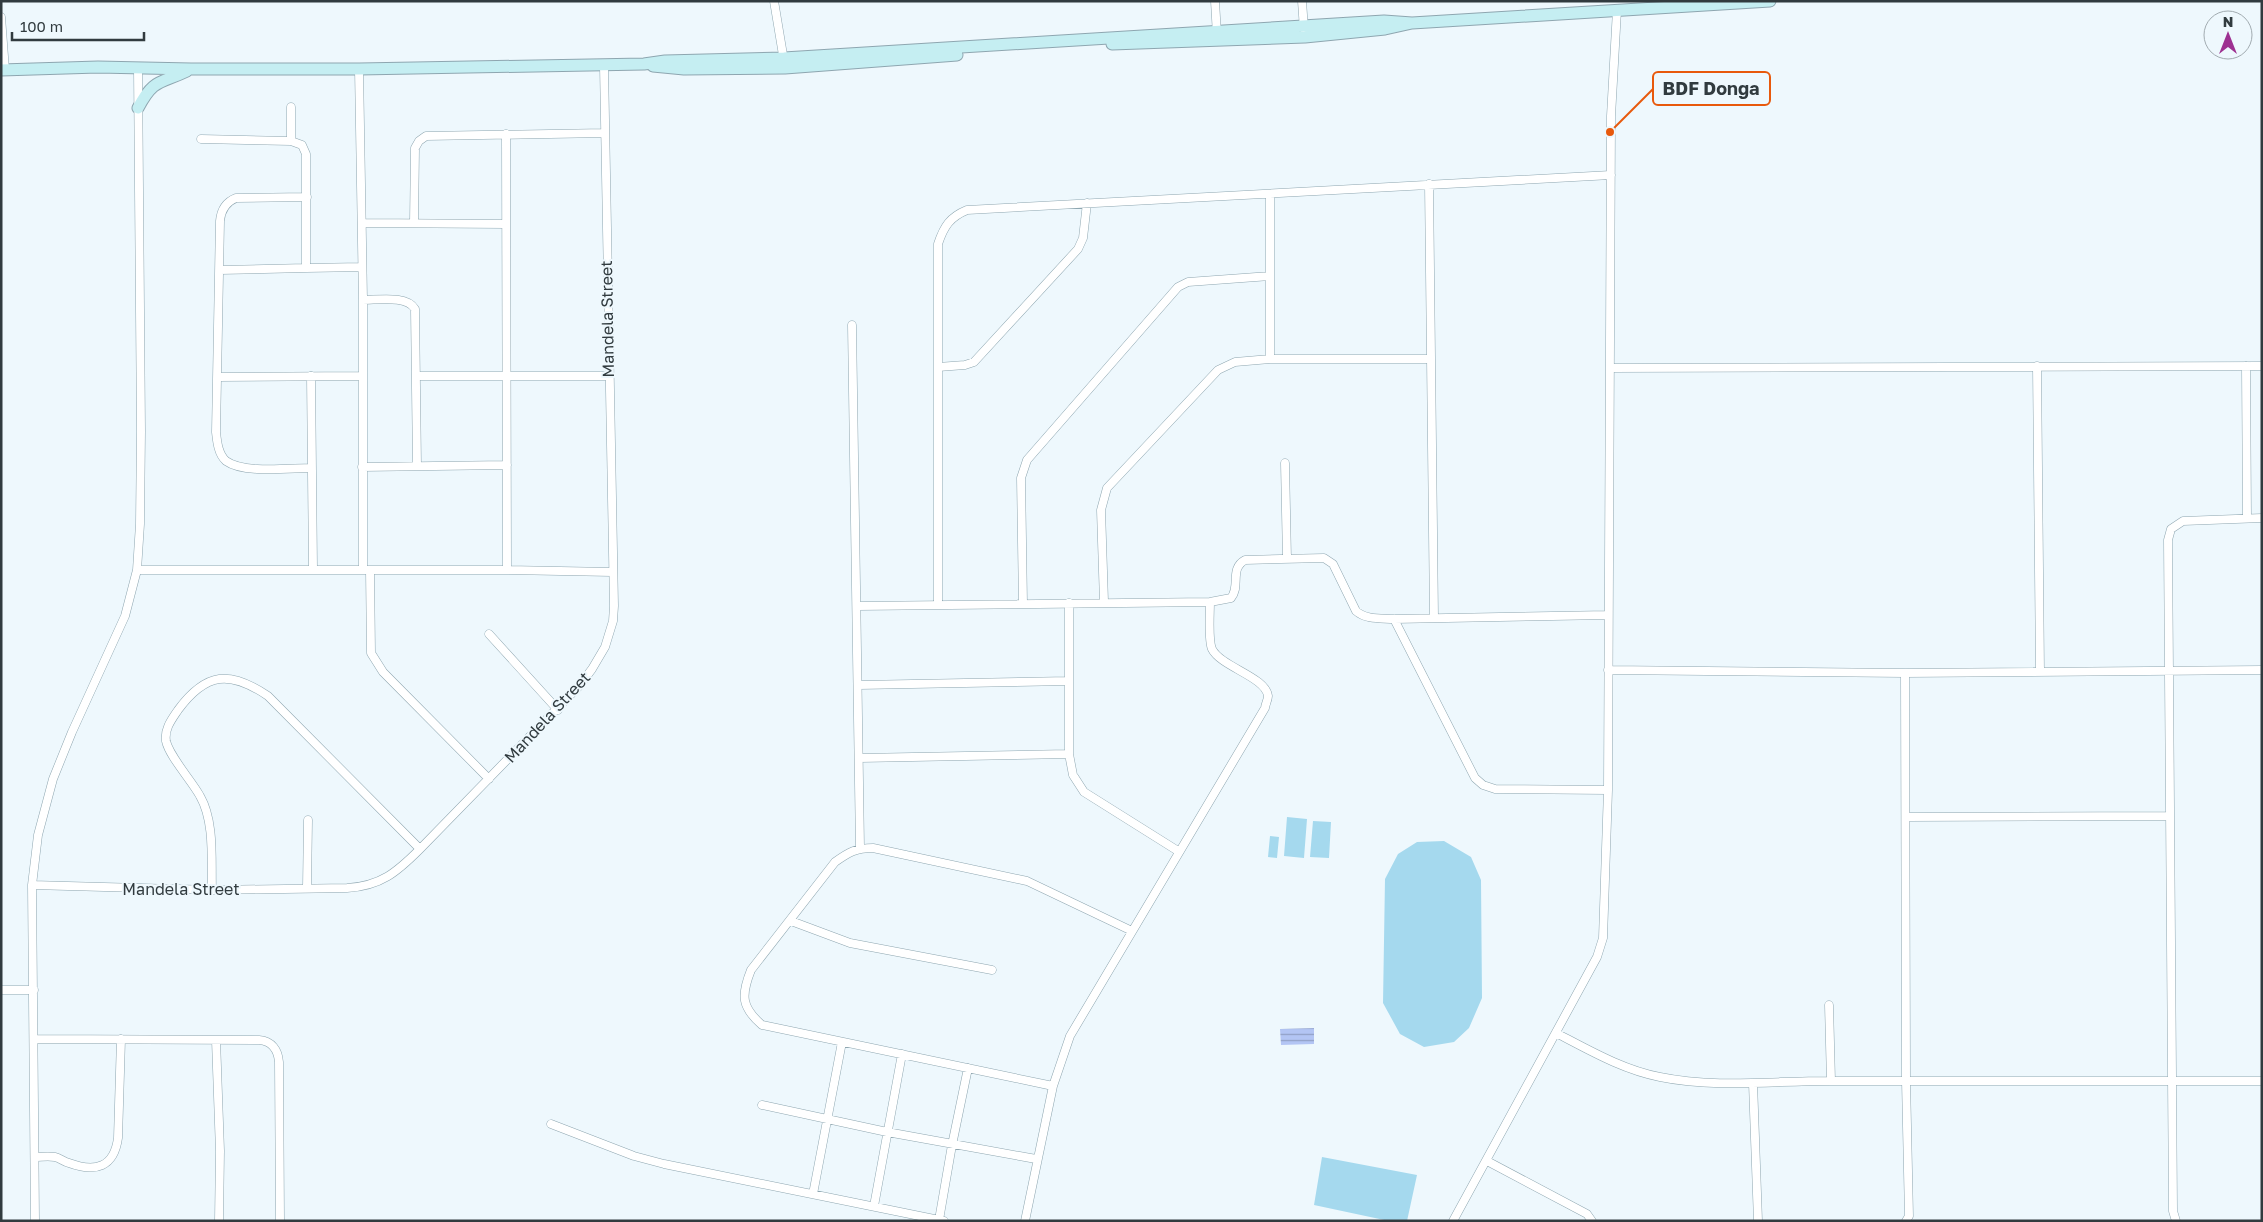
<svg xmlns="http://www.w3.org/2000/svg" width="2263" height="1222" viewBox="0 0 2263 1222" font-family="'Golos Text',sans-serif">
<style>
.pitch{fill:#a5d9ee}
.water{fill:url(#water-rules)}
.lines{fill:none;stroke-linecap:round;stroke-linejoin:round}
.street-casing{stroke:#8ea6b0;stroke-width:9}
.secondary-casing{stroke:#8ea6b0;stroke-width:13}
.street{stroke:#fff;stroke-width:8}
.secondary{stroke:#c5eef2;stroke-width:11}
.labels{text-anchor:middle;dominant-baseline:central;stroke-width:4;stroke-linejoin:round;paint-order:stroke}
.street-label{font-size:16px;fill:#313b3f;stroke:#eef8fd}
.leader{fill:none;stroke:#e8590c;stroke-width:2}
.callout-dot{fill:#e8590c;stroke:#eef8fd;stroke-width:2}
.callout{fill:#eef8fd;stroke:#e8590c;stroke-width:2}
.callout-label{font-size:18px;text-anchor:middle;font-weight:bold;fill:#313b3f}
</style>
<defs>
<pattern id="water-rules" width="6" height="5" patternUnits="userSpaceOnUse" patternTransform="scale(1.25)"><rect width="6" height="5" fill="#b3c5f4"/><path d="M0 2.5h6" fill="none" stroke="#92a1c7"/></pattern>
</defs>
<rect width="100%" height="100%" fill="#eef8fd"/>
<path class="pitch" d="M1287,817L1307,819L1304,858L1284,856Z
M1313,821L1331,822L1329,858L1310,857Z
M1270,836L1279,837L1277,858L1268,857Z
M1444,841L1471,857L1481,880L1482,998L1469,1028L1454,1042L1424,1047L1400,1034L1383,1003L1385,879L1398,854L1417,842Z
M1322,1157L1417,1175L1407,1221H1389L1314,1205Z"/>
<path class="water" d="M1314,1028V1044L1281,1045L1280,1029Z"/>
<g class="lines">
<defs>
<path id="street" d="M774,1L784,61
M1215,1L1217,35
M1302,1L1304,29
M1,17L5,70
M359,69L363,300V570
M291,107V141
M506,134L507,570
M201,139L291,141L302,145L306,154V268L220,270
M1429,184L1434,618
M307,197L236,198C226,202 221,210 220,221L216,432C217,441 218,454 226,461C244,474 290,468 311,468
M362,223L506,224
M414,223L415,148L419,141L426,136L605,133
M306,268L362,267
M363,300C378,300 407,295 415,309L417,466
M852,325L860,848
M1270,359V195
M2037,366L2040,672
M2246,366L2247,518
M938,367L965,365L974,362L1078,249L1083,238L1087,203
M1610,368L2262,366
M311,376L313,569
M416,376H608
M218,377L361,376
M1285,463L1287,559
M362,467L507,465
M137,570H507L612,572
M370,570L371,653L383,672L489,779
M1104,602L1101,510L1107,488L1218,370L1235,362L1270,359H1430
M1069,603V754L1073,775L1084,792L1178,851
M1023,604L1021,478L1027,460L1178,287L1188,282L1270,276
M938,605V244C944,226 950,217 967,210L1611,175
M858,606L1210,602L1231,598C1241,586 1229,569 1245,560L1324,558L1333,564L1356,611C1366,620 1382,618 1394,619L1608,615
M1394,619L1475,778L1483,785L1495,789L1608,790
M489,634L558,710
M1608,670L1905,673L2262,670
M1905,673L1906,1081L1909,1216L1906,1221
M859,685L1069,681
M860,758L1069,754
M1906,817L2170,816
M32,885L212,890L347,888C381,886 397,872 420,849L580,685L592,669L605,647L613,621L614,606L604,66
M307,888L308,820
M212,890C211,861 215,822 200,796C192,781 169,756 166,741C164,729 172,719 178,710C206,672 230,670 268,696L420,849
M791,921L850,943L992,970
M1,990H34
M1829,1005L1831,1081
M1556,1033C1589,1050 1623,1070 1660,1077C1718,1089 1779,1080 1838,1081C1979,1082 2120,1082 2262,1081
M34,1039L259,1040C272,1041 278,1050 279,1062L280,1221
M216,1040L220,1151L219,1221
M1753,1083L1758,1221
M1053,1086L762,1025C741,1007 741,995 751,970L835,862C849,852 856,848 873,848L1027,881L1132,931
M762,1105L887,1132L1036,1159
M551,1124L634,1156L664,1164L944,1221
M35,1157C41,1157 48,1156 55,1157C60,1158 64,1162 69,1163C96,1173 114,1167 118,1138L121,1039
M1487,1161L1587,1214L1592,1221
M813,1194L842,1042
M874,1206L902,1054
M939,1220L952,1145L968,1068
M35,1221L32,885L38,835L53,779L72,732L125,616L137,570L140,524L141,431L138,68
M1025,1221L1053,1086L1070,1036L1265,708C1265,705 1268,700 1268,696C1266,677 1221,667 1212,649C1208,640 1210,613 1210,602
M1453,1221L1597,957L1603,938L1608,790L1611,116L1617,10
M2176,1221L2173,1211L2168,540L2171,529L2183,521L2262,518"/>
<path id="secondary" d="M1112,44L1305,37L1385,29L1412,23L1770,1
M653,66L684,69L785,68L957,55
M1,70L98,67L191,69H359L644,64L665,61L784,58L1384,21L1412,23
M138,108C154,78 160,84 187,71"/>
</defs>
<use href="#street" class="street-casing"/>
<use href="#secondary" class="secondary-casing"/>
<use href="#street" class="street"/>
<use href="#secondary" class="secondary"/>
</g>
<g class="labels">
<g class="street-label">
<text transform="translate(607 319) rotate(-91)">Mandela Street</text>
<text transform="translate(547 717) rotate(-47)">Mandela Street</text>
<text x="181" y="889">Mandela Street</text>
</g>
</g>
<path class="leader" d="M1610 132L1653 89"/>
<circle class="callout-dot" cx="1610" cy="132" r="5"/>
<rect class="callout" x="1653" y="72" width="117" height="33" rx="5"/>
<g class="callout-label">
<text x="1711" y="95">BDF Donga</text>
</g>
<rect width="2263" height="1222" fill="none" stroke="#313b3f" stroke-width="5"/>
<g transform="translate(2228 35)"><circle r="24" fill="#eef8fd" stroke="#a2acb1"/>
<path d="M0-4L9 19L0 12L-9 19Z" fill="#9d3191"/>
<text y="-8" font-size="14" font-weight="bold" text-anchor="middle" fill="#313b3f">N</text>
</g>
<path d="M12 32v8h132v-8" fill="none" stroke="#313b3f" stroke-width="2.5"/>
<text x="20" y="32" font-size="15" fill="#313b3f" stroke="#eef8fd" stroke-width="4" paint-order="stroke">100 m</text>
</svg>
